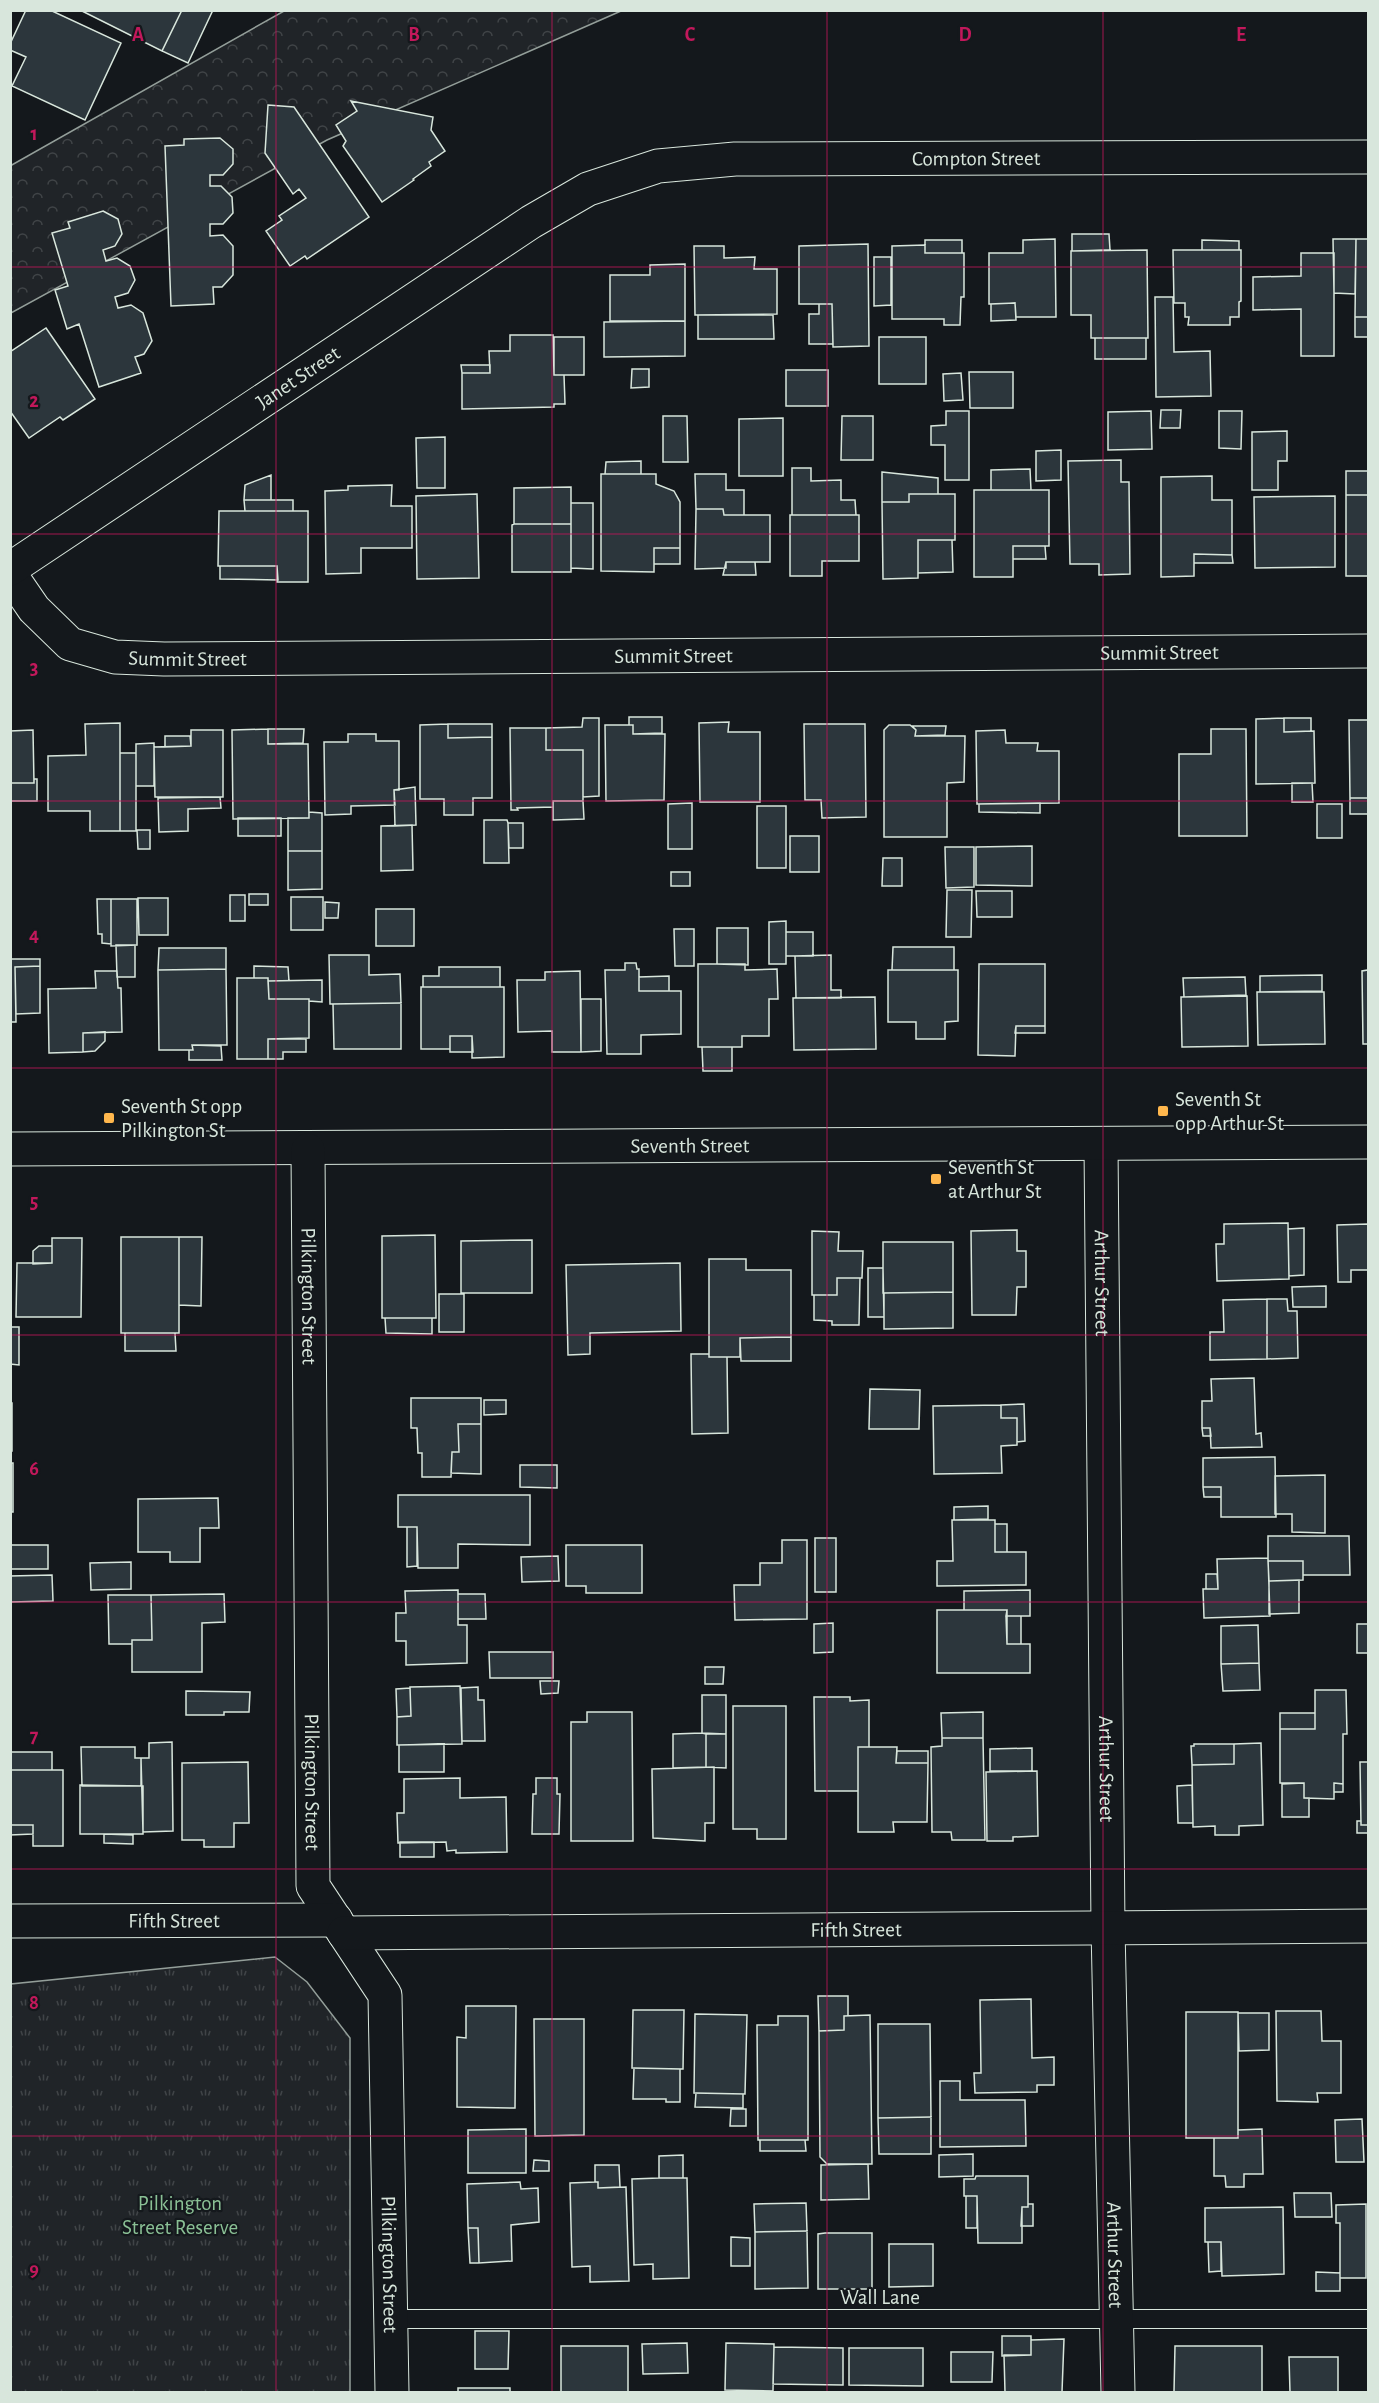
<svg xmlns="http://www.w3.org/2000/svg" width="1379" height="2403" viewBox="0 0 1379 2403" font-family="'Alegreya Sans',sans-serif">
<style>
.forest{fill:url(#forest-crowns);stroke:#939e99;stroke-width:1.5}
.park{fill:url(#park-tufts);stroke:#939e99;stroke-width:1.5}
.building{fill:#2c363c;stroke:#d8e6dc;stroke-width:1.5}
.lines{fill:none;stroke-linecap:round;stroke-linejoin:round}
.service-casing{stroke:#d8e6dc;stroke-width:20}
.minor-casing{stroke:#d8e6dc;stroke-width:35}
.tertiary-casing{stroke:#d8e6dc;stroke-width:35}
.service{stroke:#14181c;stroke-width:18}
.minor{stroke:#14181c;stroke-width:33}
.tertiary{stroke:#14181c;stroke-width:33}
.grid{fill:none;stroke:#c2185b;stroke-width:1.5;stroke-opacity:0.55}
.poi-dot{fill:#ffb74d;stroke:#14181c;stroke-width:2}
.labels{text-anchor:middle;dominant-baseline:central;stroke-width:4.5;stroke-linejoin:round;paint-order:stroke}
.street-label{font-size:21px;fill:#d8e6dc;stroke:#14181c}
.poi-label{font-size:21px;fill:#d8e6dc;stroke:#14181c;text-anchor:start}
.park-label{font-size:21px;fill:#8ac095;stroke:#14181c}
.grid-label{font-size:20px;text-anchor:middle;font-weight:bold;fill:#c2185b;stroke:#14181c;stroke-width:4.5;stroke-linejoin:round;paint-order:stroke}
</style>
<defs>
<pattern id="forest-crowns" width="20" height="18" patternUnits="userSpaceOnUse" patternTransform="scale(1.5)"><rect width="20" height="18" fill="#202428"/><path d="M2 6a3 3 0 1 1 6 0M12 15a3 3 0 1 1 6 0" fill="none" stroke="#404447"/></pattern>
<pattern id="park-tufts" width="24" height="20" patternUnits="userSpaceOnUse" patternTransform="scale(1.5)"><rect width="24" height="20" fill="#202428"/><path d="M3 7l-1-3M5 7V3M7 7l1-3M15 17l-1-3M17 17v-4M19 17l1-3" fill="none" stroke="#404447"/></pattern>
</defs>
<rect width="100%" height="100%" fill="#14181c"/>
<path class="forest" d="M284,11H621L327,140L11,313L10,166Z"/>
<path class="park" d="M275,1957L307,1982L350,2038V2392H11V1984Z"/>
<path class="building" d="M26,10H50L121,43L85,120L12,86L26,57L10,50V44Z
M80,10H182L162,51Z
M182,10H213L188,63L162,51Z
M351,101L433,117L431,130L445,151L429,162L431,166L413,179L414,180L382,202L343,146L346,141L336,125L357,111Z
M268,105L294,107L369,217L307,259L305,256L290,266L266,231L282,220L279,216L306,198L299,189L293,194L265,153Z
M220,138L233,149V164L223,175H210V186H221L232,197L233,213L223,224H210V236L223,235L233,246V275L222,287H213L214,304L171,306L165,146L184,145V139Z
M103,211L118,219L122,234L115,246L103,250L106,261L117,258L130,266L135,280L128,293L115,297L118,308L131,305L143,313L152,341L144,354L135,357L141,373L99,387L79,324L67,329L55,290L68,286L52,233L70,228L68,222Z
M1072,234H1109L1110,250L1072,251Z
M1055,239L1056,317H1016L1015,303L989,304V253H1023V240Z
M1333,239H1356L1355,294L1334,293Z
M1356,239H1368V317H1355Z
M925,240H962V253H925Z
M1202,240L1239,241V250H1202Z
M868,244L869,346L833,347L832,304H799V246Z
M925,245V253H964V297H961L960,325H944V319H892V246Z
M694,246H724V258L755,257L754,269H777V314L695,315Z
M1147,250L1148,338H1091V315H1071V251Z
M1173,250H1241V301L1239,302V317H1230V325H1188L1189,317H1185V303H1174Z
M1301,253H1334V356H1301V309L1253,310V277L1301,276Z
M874,257H891V305L874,306Z
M685,264V321H610V275H650V265Z
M1155,297H1173L1174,352L1210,351L1211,396L1156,397Z
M1015,303L1016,320L991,321V304Z
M819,304H832L833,344H809V314H819Z
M698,315H773L774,339H698Z
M1355,317H1368V337H1355Z
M685,321V356L604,357V322Z
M46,328L95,399L63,420L60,417L29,438L10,411V352Z
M510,335H553L554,375H564L565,404H554V407L462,409V373H490L489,351H510Z
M554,337H584V375H554Z
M879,337H926V384H879Z
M1095,338H1146V359H1095Z
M461,365H490V373H462Z
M632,369H649V387L631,388Z
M786,370H828V406H786Z
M969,372H1013V408H970Z
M961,373L963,400L944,401L943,374Z
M1161,410H1181L1180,428H1160Z
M946,411H969V480H945V445H931V426L946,425Z
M1151,411L1152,449L1108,450V412Z
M1219,411H1242L1241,449L1219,448Z
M663,416H687L688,462H663Z
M842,416H873V460H841Z
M783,418V476H739V419Z
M1287,431V461H1278V490H1252V432Z
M445,437V488H417L416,438Z
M1061,450V480L1036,481V451Z
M1121,460V482H1129L1130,574L1099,575V564H1070L1068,461Z
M641,461V474H605L606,462Z
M792,468H811V481L841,480V500H855L856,515H792Z
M1030,469L1031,490H991V470Z
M1346,471H1368V495H1346Z
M882,472L938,478V494H909V502H882Z
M601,474H656V484L674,491L680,502V548H654V572L601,571Z
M695,474H726V490H744V515H724L723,509H696Z
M271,475V500H244L245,485Z
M1212,476V500H1232V555L1194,554V576L1161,577V477Z
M392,485L391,506H412V548H361V573L326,574L325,491L348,490V486Z
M571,487V524H514V488Z
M974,490H1049V546H1013V577H974Z
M477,494L479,578L417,579L416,496Z
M909,494H955V540H918V578L883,579L882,502H909Z
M1346,495H1368V576H1346Z
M1335,496V567L1255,568L1254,497Z
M244,500H293V511H245Z
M571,503H593V569L571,568Z
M696,509H723L724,515H770V562H726V568L695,569Z
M219,511H308V582H277V566H218Z
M790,515H859V561H822V576H790Z
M514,524H571V572H512V525Z
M918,540H952L953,572L918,573Z
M1013,546H1045L1046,559H1013Z
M654,548H680V564H654Z
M1194,554L1232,555L1233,563H1194Z
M726,562H755L756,575H723Z
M220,566H277L278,580L220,579Z
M629,717H662V733L633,734V725H629Z
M583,718H599V796L583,797V750H546V728L582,727Z
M1284,718V732L1314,731L1315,783L1256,784V719Z
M1284,718H1311V731L1284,732Z
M1349,720H1368V798H1350Z
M729,722L728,732H760V802H700L699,723Z
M120,723V831H90V811H48V756L86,755L85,724Z
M448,724V738L492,737V798H473V815H444V799H420V725Z
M448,724H492V737L448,738Z
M804,724H865L866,817L822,818L821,800H805Z
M605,725H633V734H665L664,800L606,801Z
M889,725H910L916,730L915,736H965L964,782L947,783V837H884V730Z
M912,726H946L945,735L915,736L916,730Z
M510,728H546V750H583V801H553V807L517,808L518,810H511Z
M268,729V744H308L309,818L233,819L232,730Z
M268,729H304L303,743L268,744Z
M1211,729H1246L1247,836H1179V754H1211Z
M33,730L34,783H10V731Z
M191,730H223V797H155L154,747L191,746Z
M1005,730L1006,743H1038L1037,751H1059V803L977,804L976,731Z
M348,734H376V741H399V790H394L395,805L351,806V814L325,815L324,742H348Z
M165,736H190L191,746L165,747Z
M154,743V786H136V744Z
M120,753H136V831H120Z
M34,779H37V801H10V783H34Z
M1292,783H1312L1313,802H1292Z
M415,787L416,825L395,826L394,790Z
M220,797L221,808L188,809V831L159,832L158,798Z
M1350,798H1368V814H1350Z
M553,801H583L584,819L553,820Z
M692,803V849H668V804Z
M1040,803V813L979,812V804Z
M1317,804H1342V838H1317Z
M757,806H786V868H757Z
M309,812L322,813V851H288V818H309Z
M238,818H281V836H238Z
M484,820H507L508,823L509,863H484Z
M508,823H523V848H509Z
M412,825L413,870L381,871V826Z
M137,830H150V849H138Z
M790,836H819V872H790Z
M1032,846V886L976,885V847Z
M945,847H974V887L946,888Z
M288,851H322V889L288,890Z
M883,858H902V886H882Z
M671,872H690V886H671Z
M947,890H972L971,937H946Z
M976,891H1012V917H977Z
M249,894H268V905H249Z
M230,895H245V921H230Z
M291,897H323V930H291Z
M138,898H168V935H139Z
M97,899H111V944L102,943V934H98Z
M111,899H137V945L111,946Z
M325,902L339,903L338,918H325Z
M376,909H414V946H376Z
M786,921V964H769V922Z
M717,928H748V965L717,964Z
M674,929H694V966H675Z
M786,932H813V956H786Z
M116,945H135V977H117Z
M893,947H954V970H892Z
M159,948H226V969L158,970Z
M329,955H369V975L400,974L401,1003L330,1004Z
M831,955V990H841V998H796L795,956Z
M10,959H40V966L15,967L16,1022H10Z
M625,963H636L637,969H639V991H681V1034L641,1035V1054H607L605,970H625Z
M698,964H745V970L777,969L778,999H769V1036H742V1047H698Z
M979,964H1045V1026H1016L1015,1056L978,1055Z
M40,966V1013L16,1014L15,967Z
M254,966L288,967L289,981H268V978H254Z
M439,967H500V987H423V976H439Z
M226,969L227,1045H192L193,1050H159L158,970Z
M888,970H958V1021L945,1022V1039H916V1022H888Z
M1368,970V1044H1363L1362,971Z
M95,971H117L118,988H121L122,1032L83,1033V1052L49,1053L48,989L96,988Z
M580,971L581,1052H552V1031L518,1032L517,980H545V972Z
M1322,975V991L1260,992V976Z
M669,976V991H639V977Z
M1245,977L1246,995L1184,997L1183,978Z
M237,978H268L269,999H309V1038L268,1039V1059H237Z
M322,980V1002L309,1001V999H269L268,981Z
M421,987H504V1057L472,1058V1036H450V1049H421Z
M1257,992H1324L1325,1044L1258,1045Z
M1247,996L1248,1046L1182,1047L1181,997Z
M875,997L876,1049L794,1050L793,998Z
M581,999H601V1051L581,1052Z
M401,1003V1049H334L333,1004Z
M1016,1026H1045V1033H1015Z
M105,1032V1041L95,1051L83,1052V1033Z
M450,1036H472L473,1052H450Z
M268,1039H306V1052H283V1059H268Z
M192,1045L221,1046L222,1060H189V1050H193Z
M702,1047H732V1071H703Z
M1288,1223L1289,1279L1217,1281L1216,1244H1224V1224Z
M1368,1224V1270H1351V1282H1338L1337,1225Z
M1304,1228V1275L1289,1276L1288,1229Z
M1017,1230V1251H1026V1287H1017L1016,1315H972L971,1231Z
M812,1231L839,1232L838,1251H863L862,1278H837V1295H812Z
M435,1235L436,1318H382V1236Z
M121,1237H179V1333H121Z
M179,1237H202L201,1306L179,1305Z
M52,1238H82L81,1317H16L17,1263H52Z
M532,1240V1293H461V1241Z
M883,1242H953V1292L883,1293Z
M39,1246H52V1263L33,1264V1251Z
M709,1259H746V1270H791V1337L740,1338V1357H709Z
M680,1263L681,1331L590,1333V1354L568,1355L566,1265Z
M868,1268H883L884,1317H868Z
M837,1278H860L859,1325H832V1321L814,1320V1295H837Z
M1326,1286V1307H1293L1292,1287Z
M953,1292V1328L884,1329V1293Z
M439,1294H464V1332H439Z
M1267,1299V1359L1210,1360V1332H1224L1223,1300Z
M1267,1299H1287L1288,1311H1297L1298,1358L1267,1359Z
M385,1318H432V1334L386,1333Z
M10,1327H19V1365L10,1364Z
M125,1333H175L176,1351H125Z
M791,1337V1361H741L740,1338Z
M691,1354H709V1357H727L728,1433L692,1434Z
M1254,1378L1256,1434L1261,1433L1262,1447L1211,1448L1210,1428H1202V1401H1212L1211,1379Z
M870,1389L920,1390L919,1429H869Z
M411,1398H481V1424H458L459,1452H452L451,1477H422V1453H418L417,1428H411Z
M484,1400H506V1414L484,1415Z
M10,1403H12V1451H10Z
M1024,1404L1025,1441L1017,1442V1418H1001V1405Z
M1001,1405V1418H1017V1445L1001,1446L1002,1473L934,1474L933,1406Z
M458,1424H481V1474L451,1473L452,1452H459Z
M1202,1428H1210L1211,1436H1203Z
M1275,1457L1276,1517H1221V1487H1203V1458Z
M10,1463H13V1512H10Z
M520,1465H557V1488L520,1487Z
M1325,1475V1533L1292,1532V1514H1275V1476Z
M1203,1487H1221V1497H1204Z
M398,1495H530V1545L458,1544V1568H418L417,1527H398Z
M218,1498L219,1528H200V1562H170V1552H138V1499Z
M988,1506V1519L954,1520V1507Z
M952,1520H995V1552H1026V1585L937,1586V1561H953Z
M995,1524H1007V1552H995Z
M407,1527H417V1566L407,1567Z
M1268,1536H1349L1350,1575H1303V1561H1268Z
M815,1538H836V1592H815Z
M782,1540H807V1619L735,1620L734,1585H760V1563H782Z
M10,1545H48V1569H10Z
M566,1545H642V1593H586V1586H566Z
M558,1556L559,1581L522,1582L521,1557Z
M1268,1558L1270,1616L1204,1618L1203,1589H1218L1217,1559Z
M1268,1561H1303V1580L1269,1581Z
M131,1562V1589L91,1590L90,1563Z
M1206,1574H1217L1218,1589H1206Z
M52,1575L53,1601L10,1602V1576Z
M1299,1580V1613L1269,1614V1581Z
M458,1590V1625H467V1663L406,1665V1641H396V1613H406L405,1591Z
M1030,1590V1616H1006L1007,1610H964V1591Z
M224,1594L225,1622L202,1623V1672H132V1640H152L151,1595Z
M458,1594H485L486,1619H458Z
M108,1595H151L152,1640H132V1644H109Z
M937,1610H1007V1644H1030V1673H937Z
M1006,1616H1021V1644H1007Z
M833,1623V1652L814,1653V1624Z
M1357,1624H1368V1653H1357Z
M1258,1625L1259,1663L1221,1664V1626Z
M489,1652H553V1678H490Z
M1259,1663L1260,1690L1223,1691L1221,1664Z
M705,1667H724L723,1684H705Z
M540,1681H559L558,1693L541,1694Z
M460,1686L462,1744L397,1745V1717L411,1716L410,1687Z
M478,1687V1700H484L485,1741H462L461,1688Z
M410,1688L411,1716L397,1717L396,1689Z
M1315,1690H1346L1347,1734H1343V1784L1334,1783V1799L1304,1798V1783H1280V1729H1315Z
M186,1691L250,1692L249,1712H224V1715H186Z
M702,1695H726V1734L702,1733Z
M814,1697H850V1701L869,1700V1747H858V1791H815Z
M733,1706H786V1839H757V1829H733Z
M587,1712H632L633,1841H571V1722H587Z
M983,1712V1738H942L941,1713Z
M1280,1713H1315V1729H1280Z
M702,1733L706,1734V1767L673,1768V1734Z
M706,1734H726V1768L706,1767Z
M942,1738H983L985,1840H952L951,1832H932L931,1747L942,1746Z
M172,1742L173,1831L143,1832L141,1758H149V1743Z
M1261,1743L1263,1825L1239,1826V1835H1215V1826L1193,1827L1192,1765L1234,1764V1744Z
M444,1744V1772H399V1745Z
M1194,1744H1234V1764L1192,1765L1191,1746H1194Z
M81,1747H135V1758H141V1786H82Z
M858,1747H897L896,1763H928L927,1822H893L894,1832H858Z
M1032,1748V1771H990V1749Z
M897,1751H928V1763H896Z
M10,1752H52V1770H10Z
M248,1762L249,1823H234V1847H204V1840H182V1763Z
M1360,1762H1368V1825H1361Z
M714,1767V1823H705V1841L653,1838L652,1769Z
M10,1770H63V1846H33V1825H10Z
M1037,1771L1038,1836L1013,1837V1841H987L986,1772Z
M460,1778V1798L506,1797L507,1852L456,1853V1850L447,1851L446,1842L398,1843L397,1813H404V1779Z
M536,1778H557V1794H560L559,1834H532L533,1794H536Z
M1304,1783V1798H1309V1817H1282V1784Z
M1334,1783L1343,1784V1792H1334Z
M80,1785L143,1786V1834H80Z
M1192,1785L1193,1823H1178L1177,1786Z
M1357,1821H1361V1825H1368V1833H1357Z
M10,1825H33V1834L10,1835Z
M104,1834L133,1835V1844L104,1843Z
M400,1842H434V1857H400Z
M818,1996H848V2016H844V2030L819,2031Z
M1031,1999L1032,2058L1054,2057V2085H1037V2092L975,2093L974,2073H981L980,2000Z
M466,2006H516L515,2108L457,2107V2037L466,2038Z
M633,2010H684L683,2069L632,2068Z
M1276,2011H1321L1322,2041H1341V2093H1317L1318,2102L1277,2101Z
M1186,2012H1238V2138H1186Z
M1238,2013H1269V2050L1239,2051Z
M695,2014L747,2015L745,2094L694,2093Z
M870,2015L872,2164H827L820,2157L819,2031L844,2030V2016Z
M778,2016H808V2140H758L757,2025H778Z
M534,2019H584V2135L535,2136Z
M878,2024H930L931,2117L878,2118Z
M634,2068L680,2069V2102H666V2099H633Z
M940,2081H960V2100H1025L1026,2146L940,2147Z
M696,2093L743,2094V2108L695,2107Z
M731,2109H746V2126H730Z
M931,2117V2154H879L878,2118Z
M1362,2119L1364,2162H1336L1335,2120Z
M526,2129V2173H468V2130Z
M1262,2129L1263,2174H1244V2187H1226L1225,2176H1214V2138H1238V2130Z
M760,2140H805L806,2151H760Z
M973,2154V2176L939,2177V2155Z
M683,2155V2178H659V2156Z
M534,2160L549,2161V2171H533Z
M868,2164L869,2199L821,2200V2165Z
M595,2165H619L620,2187L598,2188V2182H595Z
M976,2176H1028V2207H1022V2243H978L977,2196H964V2179H975Z
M659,2178H687L689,2278L653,2279V2264L634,2265L632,2179Z
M520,2182L521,2189L538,2188L539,2222L511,2225L512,2261L479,2263L478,2228H468L467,2184Z
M595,2182H598V2188L626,2187L629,2281L590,2282V2266L572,2267L570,2183Z
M1294,2193H1331L1332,2217H1295Z
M966,2196H977V2228H966Z
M806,2203L807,2231L755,2232L754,2204Z
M1028,2204H1033V2226H1021L1022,2207H1028Z
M1366,2204V2278H1340V2223H1336V2205Z
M1283,2207L1284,2274L1222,2276L1221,2242H1205V2208Z
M468,2228H478L479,2263H470Z
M807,2231L808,2288L755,2289V2232Z
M825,2233H872V2289H818V2234Z
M731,2237L750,2238V2266H731Z
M1208,2242H1221V2271L1209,2272Z
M889,2244H933V2286L889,2287Z
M1316,2272L1340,2273V2291H1316Z
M475,2331H509L508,2369H475Z
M1002,2336H1031V2355L1002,2356Z
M1064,2339L1062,2392H1005L1004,2355H1031V2340Z
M687,2343L688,2373L643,2374L642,2344Z
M726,2343L774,2344L773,2391L725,2390Z
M561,2346H628V2392H561Z
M1175,2346H1262V2392H1174Z
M774,2347L843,2348V2385L773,2384Z
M849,2348H923V2386L849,2385Z
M951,2352H993L992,2382H951Z
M1289,2357H1338V2392H1290Z
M458,2388H510V2392H458Z"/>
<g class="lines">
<defs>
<path id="service" d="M391,2319H1368"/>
<g id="minor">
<path id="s1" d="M10,574L34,609L70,644L115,657L164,659L1368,651"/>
<path id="s2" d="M1101,1145L1108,1928L1118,2392"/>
<path id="s3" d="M10,1149L1368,1142"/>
<path id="s4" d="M308,1150L313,1886L385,1995L392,2392"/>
<path id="s5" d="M10,1921L336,1920"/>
<path id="s6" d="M344,1933L1368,1926"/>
</g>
<g id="tertiary">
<path id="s7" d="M10,569L531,222L588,189L658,166L735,159L1368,157"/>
</g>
</defs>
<use href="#service" class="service-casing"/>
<use href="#minor" class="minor-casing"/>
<use href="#tertiary" class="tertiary-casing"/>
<use href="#service" class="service"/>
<use href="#minor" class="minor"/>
<use href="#tertiary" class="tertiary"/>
</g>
<path class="grid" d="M276,10V2392M552,10V2392M827,10V2392M1103,10V2392M10,267H1368M10,534H1368M10,801H1368M10,1068H1368M10,1335H1368M10,1602H1368M10,1869H1368M10,2136H1368"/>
<g class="poi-dot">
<rect x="1157" y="1105" width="12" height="12" rx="3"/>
<rect x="103" y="1112" width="12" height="12" rx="3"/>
<rect x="930" y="1173" width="12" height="12" rx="3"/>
</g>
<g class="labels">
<g class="street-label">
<text stroke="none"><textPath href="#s7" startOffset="1084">Compton Street</textPath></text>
<text stroke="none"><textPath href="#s7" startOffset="346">Janet Street</textPath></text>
<text stroke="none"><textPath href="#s1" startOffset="1184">Summit Street</textPath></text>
<text stroke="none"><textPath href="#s1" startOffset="698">Summit Street</textPath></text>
<text stroke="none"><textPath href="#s1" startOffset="212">Summit Street</textPath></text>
<text stroke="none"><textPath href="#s3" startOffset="680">Seventh Street</textPath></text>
<text stroke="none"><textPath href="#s2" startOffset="138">Arthur Street</textPath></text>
<text stroke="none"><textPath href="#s4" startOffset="146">Pilkington Street</textPath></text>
<text stroke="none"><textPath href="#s2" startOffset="624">Arthur Street</textPath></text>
<text stroke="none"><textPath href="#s4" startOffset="632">Pilkington Street</textPath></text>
<text stroke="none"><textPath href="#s5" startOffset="164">Fifth Street</textPath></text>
<text stroke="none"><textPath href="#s6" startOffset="512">Fifth Street</textPath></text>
<text stroke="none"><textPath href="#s2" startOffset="1110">Arthur Street</textPath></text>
<text stroke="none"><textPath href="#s4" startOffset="1136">Pilkington Street</textPath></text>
<text x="880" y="2297">Wall Lane</text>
</g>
<g class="poi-label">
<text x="1175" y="1099">Seventh St<tspan x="1175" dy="24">opp Arthur St</tspan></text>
<text x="121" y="1106">Seventh St opp<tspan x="121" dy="24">Pilkington St</tspan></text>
<text x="948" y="1167">Seventh St<tspan x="948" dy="24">at Arthur St</tspan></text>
</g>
<g class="park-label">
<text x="180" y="2203">Pilkington<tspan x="180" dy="24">Street Reserve</tspan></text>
</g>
</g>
<g class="grid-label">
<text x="138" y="41">A</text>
<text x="414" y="41">B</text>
<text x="690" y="41">C</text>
<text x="965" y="41">D</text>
<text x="1241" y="41">E</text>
<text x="34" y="140">1</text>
<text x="34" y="407">2</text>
<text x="34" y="674">3</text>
<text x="34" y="941">4</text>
<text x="34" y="1208">5</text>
<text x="34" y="1475">6</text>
<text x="34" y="1742">7</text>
<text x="34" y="2009">8</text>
<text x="34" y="2276">9</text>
</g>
<rect width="1379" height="2403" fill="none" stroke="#d8e6dc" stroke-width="24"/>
</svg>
